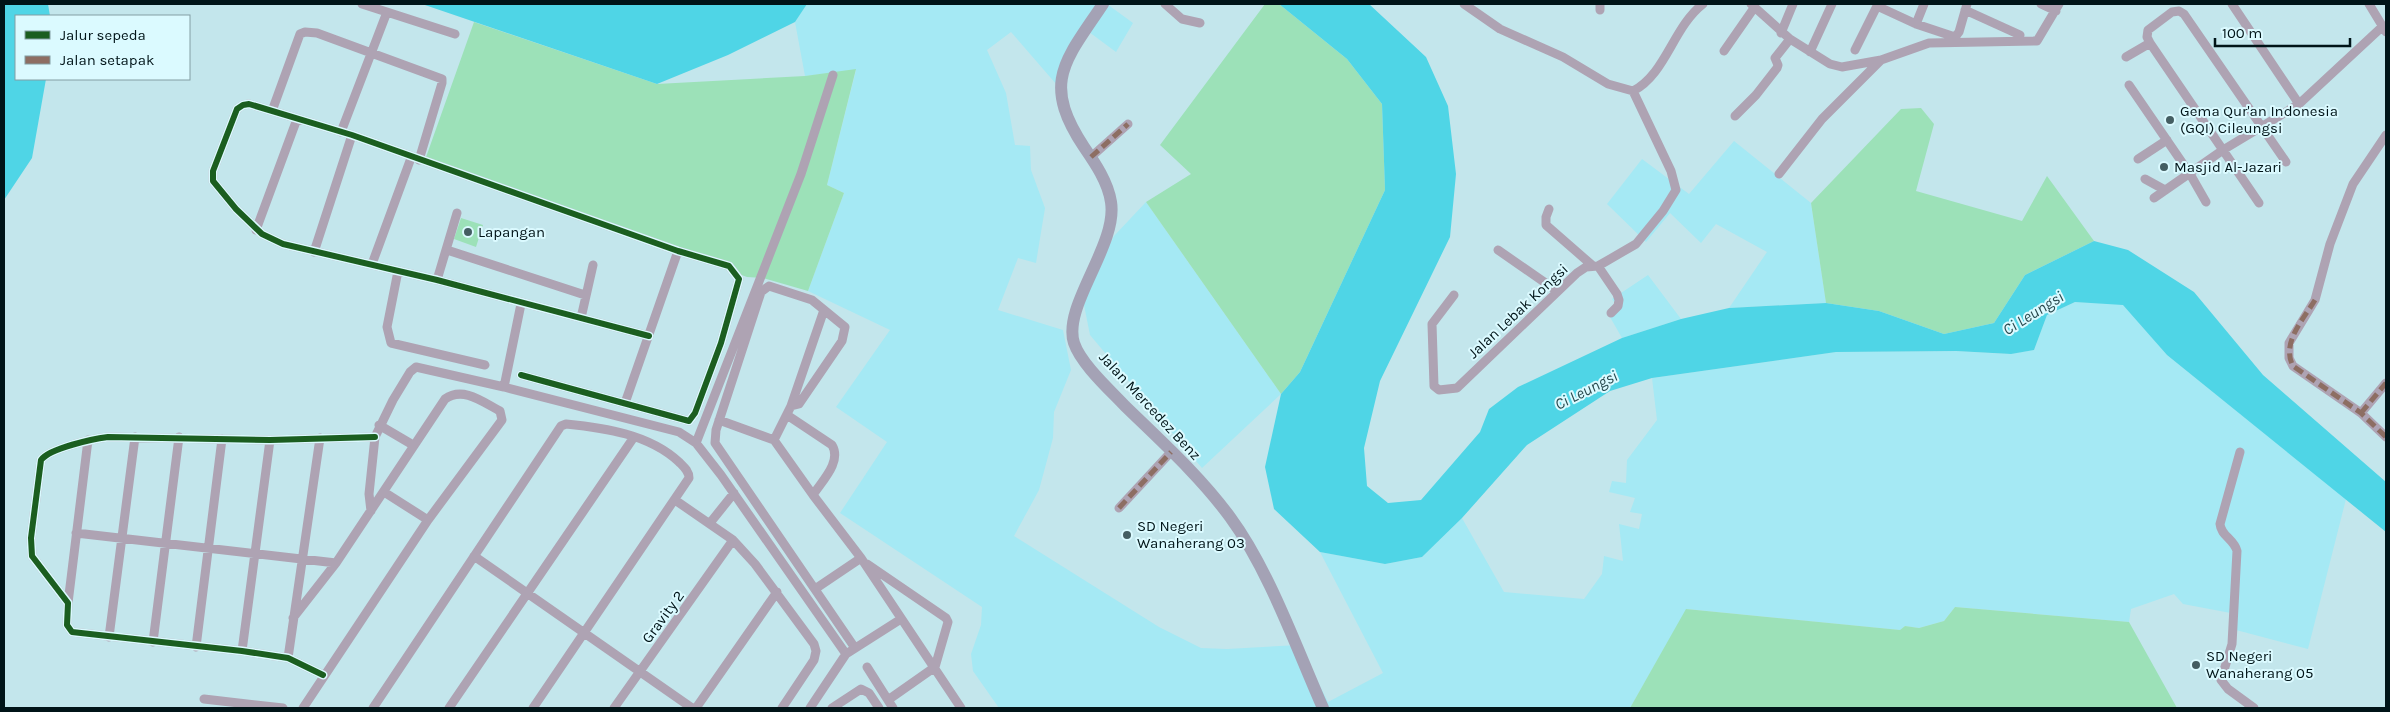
<svg xmlns="http://www.w3.org/2000/svg" width="2390" height="712" viewBox="0 0 2390 712" font-family="Karla,sans-serif">
<style>
.built{fill:#a5e9f4}
.green{fill:#9ce1b8}
.water{fill:#4fd5e6}
.lines{fill:none;stroke-linecap:round;stroke-linejoin:round}
.minor{stroke:#aea3b3;stroke-width:9}
.primary{stroke:#a4a2b5;stroke-width:12}
.quiet{stroke:#8d6e63;stroke-width:5;stroke-dasharray:10 5;stroke-linecap:butt}
.cycleway-casing{stroke:#dbfaff;stroke-width:9}
.cycleway{stroke:#1b5e20;stroke-width:6}
.poi-dot{fill:#445e62;stroke:#dbfaff;stroke-width:2}
.labels{text-anchor:middle;dominant-baseline:central;stroke-width:4;stroke-linejoin:round;paint-order:stroke}
.poi-label{font-size:15px;fill:#001418;stroke:#dbfaff;text-anchor:start}
.street-label{font-size:15px;fill:#001418;stroke:#dbfaff}
.water-label{font-size:16px;font-style:italic;fill:#29494e;stroke:#dbfaff}
</style>
<rect width="100%" height="100%" fill="#c3e6ec"/>
<path class="built" d="M807,4H1107L1133,23L1116,52L1089,32L1067,66L1063,92L1011,32L987,50L1006,93L1015,145L1030,146L1031,170L1045,208L1036,263L1018,258L998,310L1063,330L1071,370L1054,412L1053,438L1039,490L1014,536L1159,627L1201,648L1227,649L1299,645L1328,702L1383,673L1320,552L1385,564L1422,557L1462,518L1504,592L1584,599L1602,574L1604,556L1623,561L1619,524L1639,529L1642,514L1630,512L1635,498L1609,492L1612,481L1626,483L1627,460L1657,420L1652,378L1836,352L1956,351L2008,354L2034,350L2047,315L2075,302L2123,304L2167,355L2346,499L2308,649L2236,630V614L2183,604L2174,594L2131,609L2129,622L1955,607L1944,621L1919,628L1905,626L1900,630L1687,609L1630,708H999L973,671L971,654L981,625L982,607L840,513L887,442L836,407L890,330L808,291L844,193L827,185L856,70L805,76L795,22Z
M1734,141L1811,203L1826,303L1729,308L1767,252L1716,224L1701,243L1670,213L1646,242L1607,204L1642,159L1689,194Z
M1146,202L1281,394L1202,468L1090,335L1084,305L1095,274L1114,236Z
M1648,275L1681,319L1622,338L1610,317L1619,309L1612,299Z"/>
<path class="green" d="M1265,4H1279L1347,59L1382,104L1385,190L1300,372L1281,394L1146,202L1191,174L1160,145Z
M474,22L657,84L805,76L856,69L827,185L844,193L808,291L763,278L747,277L425,160Z
M1921,108L1934,124L1916,191L2022,221L2047,176L2094,241L2025,275L1994,323L1944,334L1879,311L1826,303L1811,203L1901,109Z
M461,218L483,225L476,247L454,239Z
M1955,607L2129,622L2177,708H1630L1686,609L1900,630L1905,626L1919,628L1944,621Z"/>
<path class="water" d="M4,4H48L50,16H16V79H46L32,158L4,200Z
M422,4H807L795,22L728,55L657,84Z
M1279,4H1369L1426,57L1448,106L1456,174L1450,237L1380,381L1364,448L1367,486L1388,503L1421,500L1480,432L1489,409L1518,387L1622,338L1681,319L1729,308L1826,303L1879,311L1944,334L1994,323L2025,275L2094,241L2128,250L2194,292L2263,375L2386,482V532L2167,355L2123,305L2075,302L2047,315L2034,350L2011,354L1956,351L1836,352L1652,378L1610,391L1527,445L1462,518L1422,557L1385,564L1320,552L1274,509L1265,467L1281,394L1300,372L1385,190L1382,104L1347,59Z"/>
<g class="lines">
<path class="minor" d="M362,4L455,34
M1165,4L1182,19L1200,23
M1464,4L1500,29L1563,57L1608,84L1633,91C1666,74 1673,27 1703,4
M1751,4L1790,39L1830,64L1842,67L1881,60L1929,43L2037,41L2059,4
M2041,4L2056,11
M2232,4L2299,104
M2369,4L2386,32
M1877,6L1916,24L1955,37
M1600,10V4
M1965,10L2020,35
M1916,24L1924,4
M1781,33L1793,4
M1957,41L1955,37L1959,32L1967,4
M1855,50L1878,4
M1724,51L1754,8
M1810,52L1832,4
M2126,57L2150,43
M2129,85L2190,174L2206,202
M272,111L300,34L305,32L317,33L442,79V83L419,160
M1735,116L1756,95L1777,68L1778,65L1775,58L1790,39
M341,132L387,12
M2386,135L2353,184L2330,244L2315,300L2289,343V358L2293,366L2361,413L2386,437
M1091,157L1128,124
M2138,159L2167,140
M1779,174L1822,119L1881,60
M2145,179L2165,190
M2154,198L2223,150L2299,104L2383,26
M2259,203L2150,43L2147,37L2148,30L2172,12L2179,11L2184,14L2286,162
M1549,209L1546,217V225L1593,266
M256,230L297,119
M447,250L585,295
M1498,250L1557,291
M314,252L352,135
M372,264L411,158
M1598,266L1617,294L1619,300L1618,306L1611,313
M398,271L387,327L391,343L485,365
M437,280L457,213
M1454,295L1432,324L1434,386L1439,390L1457,388L1577,273L1586,267L1598,266L1636,244L1663,211L1676,190L1671,171L1633,91
M581,318L593,265
M521,375L689,421L695,413L721,343L739,279L729,266L678,251L352,135L249,104L243,105L237,109L213,171V181L236,209L262,234L283,244L437,280L649,336
M504,387L521,304
M625,403L678,251
M791,406L824,310
M2361,413L2386,383
M787,415L832,445C842,462 822,481 813,495
M719,420L774,440L813,495L861,558L961,708
M379,425L413,445
M774,440L791,406L799,404L842,341L845,327L812,300L769,286L761,292L716,430L715,443L855,648
M696,443L801,174L833,75
M2240,452L2220,524C2221,536 2234,539 2237,551L2232,644L2221,680L2228,689L2254,708
M384,492L428,520
M675,500L733,540L755,564L814,644L816,651L814,660L782,708
M1119,508L1171,452
M371,511L369,494L375,437L393,400L410,372L416,367L504,387L679,432L696,443L721,475L846,654
M710,523L734,493
M76,533L336,563
M474,556L692,708
M867,564L946,618L948,622L935,667L888,700
M815,589L861,558
M68,603L88,440
M293,618L336,563L445,399C463,386 483,402 500,411L502,420L428,520L303,708
M109,637L135,437
M153,642L179,437
M196,647L222,439
M242,651L270,440
M288,658L320,438
M867,667L893,708
M323,675L288,658L242,651L72,632L67,625L68,603L32,556L31,538L41,460C50,448 93,439 108,437L270,440L375,437
M204,699L283,708
M373,708L561,426L566,424C605,428 649,434 679,462C684,467 689,471 689,478L533,708
M449,708L634,437
M614,708L733,540
M696,708L777,592
M810,708L846,654L901,619
M832,708L861,689L869,693L879,708"/>
<path class="primary" d="M1103,4C1065,61 1041,82 1084,147C1095,163 1108,182 1111,202C1118,245 1062,306 1074,343C1081,364 1110,390 1125,406C1161,441 1200,476 1230,517C1269,570 1296,647 1323,708"/>
<path class="quiet" d="M1091,157L1128,124
M2315,300C2303,320 2281,343 2293,366L2361,413L2386,437
M2361,413L2386,383
M1119,508L1171,452"/>
<defs>
<path id="cycleway" d="M521,375L689,421L695,413L721,343L739,279L729,266L678,251L352,135L249,104L243,105L237,109L213,171V181L236,209L262,234L283,244L437,280L649,336
M323,675L288,658L242,651L72,632L67,625L68,603L32,556L31,538L41,460C50,448 93,439 108,437L270,440L375,437"/>
</defs>
<use href="#cycleway" class="cycleway-casing"/>
<use href="#cycleway" class="cycleway"/>
</g>
<g class="poi-dot">
<circle cx="2170" cy="120" r="5"/>
<circle cx="2164" cy="167" r="5"/>
<circle cx="468" cy="232" r="5"/>
<circle cx="1127" cy="535" r="5"/>
<circle cx="2196" cy="665" r="5"/>
</g>
<g class="labels">
<g class="poi-label">
<text x="2180" y="111">Gema Qur'an Indonesia<tspan x="2180" dy="17">(GQI) Cileungsi</tspan></text>
<text x="2174" y="167">Masjid Al-Jazari</text>
<text x="478" y="232">Lapangan</text>
<text x="1137" y="526">SD Negeri<tspan x="1137" dy="17">Wanaherang 03</tspan></text>
<text x="2206" y="656">SD Negeri<tspan x="2206" dy="17">Wanaherang 05</tspan></text>
</g>
<g class="street-label">
<text transform="translate(1518 311) rotate(-43)">Jalan Lebak Kongsi</text>
<text transform="translate(1150 406) rotate(47)">Jalan Mercedez Benz</text>
<text transform="translate(663 617) rotate(-54)">Gravity 2</text>
</g>
<g class="water-label">
<text transform="translate(2033 313) rotate(-32)">Ci Leungsi</text>
<text transform="translate(1586 390) rotate(-27)">Ci Leungsi</text>
</g>
</g>
<rect width="2390" height="712" fill="none" stroke="#001418" stroke-width="10"/>
<rect x="15" y="15" width="175" height="65" fill="#dbfaff" stroke="#839ea3"/>
<rect x="25" y="31" width="25" height="8" fill="#1b5e20" stroke="#839ea3"/>
<text x="60" y="40" font-size="15" fill="#001418">Jalur sepeda</text>
<rect x="25" y="56" width="25" height="8" fill="#8d6e63" stroke="#839ea3"/>
<text x="60" y="65" font-size="15" fill="#001418">Jalan setapak</text>
<path d="M2215 38v8h135v-8" fill="none" stroke="#001418" stroke-width="2.5"/>
<text x="2222" y="38" font-size="15" fill="#001418" stroke="#dbfaff" stroke-width="4" paint-order="stroke">100 m</text>
</svg>
